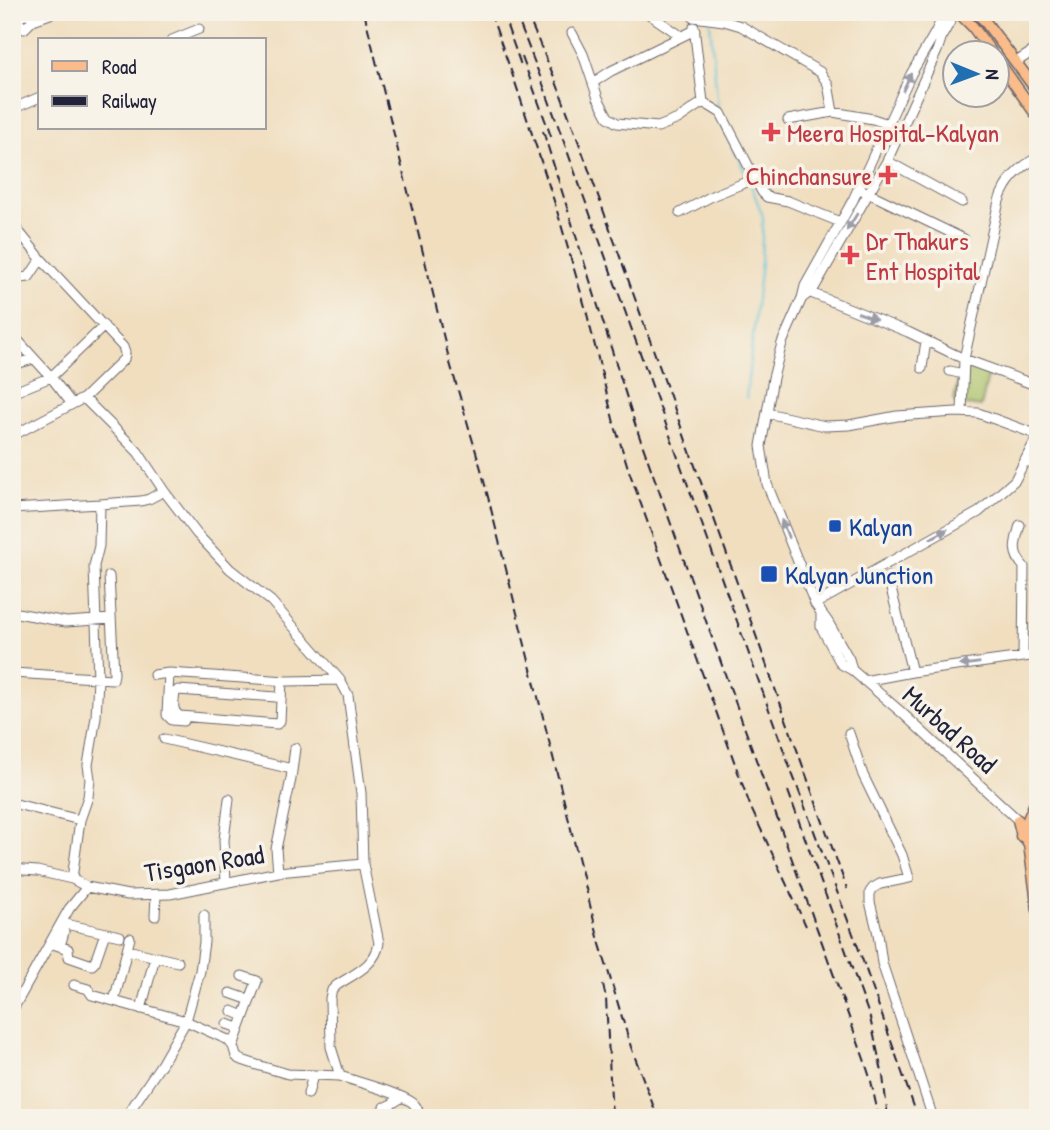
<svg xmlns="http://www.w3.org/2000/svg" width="1050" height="1130" viewBox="0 0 1050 1130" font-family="'Patrick Hand',sans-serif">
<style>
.green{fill:#a9bf64;stroke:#667050;stroke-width:2}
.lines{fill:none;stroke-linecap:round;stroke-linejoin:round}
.stream{stroke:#5ac2d6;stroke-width:2}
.minor-casing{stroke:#6a6469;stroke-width:11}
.major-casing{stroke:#6a6469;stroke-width:13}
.minor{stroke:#fff;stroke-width:9}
.major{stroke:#f9bc8a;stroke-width:10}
.rail{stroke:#22223b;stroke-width:2;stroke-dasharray:10 5;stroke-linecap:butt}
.oneway{fill:#9c9ca7}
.health-dot{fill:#e0444e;stroke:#f7f3e8;stroke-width:2.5}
.transit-dot{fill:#1a4fb4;stroke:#f7f3e8;stroke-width:2.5}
.labels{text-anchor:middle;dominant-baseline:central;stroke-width:7;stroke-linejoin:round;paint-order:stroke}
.health-label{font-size:26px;fill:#be3a42;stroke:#f7f3e8;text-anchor:start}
.transit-label{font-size:26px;fill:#164399;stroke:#f7f3e8;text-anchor:start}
.street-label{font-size:26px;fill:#22223b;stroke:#f7f3e8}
</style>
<rect width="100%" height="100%" fill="#f7f3e8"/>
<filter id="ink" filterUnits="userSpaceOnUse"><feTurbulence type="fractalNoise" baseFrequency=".0143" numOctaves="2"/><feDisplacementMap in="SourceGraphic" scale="14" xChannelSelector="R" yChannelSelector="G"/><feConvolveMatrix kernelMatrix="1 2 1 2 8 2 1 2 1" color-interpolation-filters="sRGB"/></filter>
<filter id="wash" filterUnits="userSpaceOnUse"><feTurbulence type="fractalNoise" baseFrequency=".00686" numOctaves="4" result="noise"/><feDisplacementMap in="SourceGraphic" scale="28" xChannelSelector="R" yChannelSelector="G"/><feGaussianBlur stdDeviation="1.57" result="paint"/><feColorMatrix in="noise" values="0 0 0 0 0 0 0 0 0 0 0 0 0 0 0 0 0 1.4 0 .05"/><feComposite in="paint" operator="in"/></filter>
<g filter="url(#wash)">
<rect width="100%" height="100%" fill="#f0debf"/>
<path class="green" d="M962,362L989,372L981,407L957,404L954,401Z"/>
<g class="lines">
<path class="stream" d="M710,23L718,108
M718,117L748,178
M746,398L761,262L763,217L751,185"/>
</g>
</g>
<g filter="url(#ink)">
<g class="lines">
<defs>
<path id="minor" d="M646,12L681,36
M693,17L724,21L741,26L820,72L828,84L833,112
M16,18L24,29L33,20L50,14
M12,20L32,12
M694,27L703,102
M572,33L583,54L598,98L608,117L617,123L658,127L678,119L703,102
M172,40L199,29
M1016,62L1038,48
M594,82L611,71L695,30
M703,102L721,113L762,192L767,197L788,201L840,222
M12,109L40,97
M788,120L833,112L873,119L888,124
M887,161L962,202
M858,188L964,239
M680,213L714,195L754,179
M12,223L41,259L123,347L125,353L124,359L84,398L12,436
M12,241L16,247
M12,279L29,277L41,259
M806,291L908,332L964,359L1038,386
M802,298L813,290L887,161L937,51L942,36L955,13
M12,334L51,377L72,404
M12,365L34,359
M922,368L926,341
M950,371L963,374
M12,393L51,377L104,326
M84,398L138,452L164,491L197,534L230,569L271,601L340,680L348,695L361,793L363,864L379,943C376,965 354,974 337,985L332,990L330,998L331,1047L340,1076C357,1082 400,1093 413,1103C417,1107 419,1112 420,1118
M962,412L964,359L999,201C1006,180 1019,168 1038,157
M767,413L825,426L849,425L897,416L956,412L978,413L1038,435
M1025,461L1038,464
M12,509L100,504
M1020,525C1015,543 1011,552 1024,567L1023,657
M888,577L912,672
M815,604L979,512L1015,480L1038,435
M12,612L66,622L111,619
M821,614V627L841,664L852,670L901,712L1018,820
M852,670L849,659L828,622L815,604L767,484L761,446L773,378L782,343L802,298L805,286L853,200L911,74L935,33L945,12
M12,673L113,679L114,674L109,576
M169,673L167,715L172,720L184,721
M154,675L169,673L287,681L340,680
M864,681L912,672L1038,655
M276,697L178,690L175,693C174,701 171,712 180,716L277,724L280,721L282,681
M849,733L863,775L902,855L909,878L880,884L873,888L870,892V902L878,934L882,963L933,1118
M164,739L292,769
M12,803L80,820
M12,869L37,871L72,879L87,887L128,895L170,894L278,872L363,864
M278,872L276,849L291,779L295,748
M72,879L80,820L88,797L90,779L88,765L96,717L98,679L94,566L99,546L100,504L141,501L149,499L164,491
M226,883L224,840L229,799
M155,916L156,895
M61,923L120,936
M50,943L68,949L69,957L92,965L95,962L105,933
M60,946L64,932
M127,950L178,962
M74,985L88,989L92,995L186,1021L228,1040L233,1046L236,1056L239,1059L257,1065L288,1074L340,1076
M230,993L250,1000
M114,1001L130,938
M141,1009L155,957
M12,1011L69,909L87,887
M232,1011L244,1016
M227,1024L239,1028
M233,1046L257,981L242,976
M308,1094L313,1075
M384,1107L387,1118
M125,1118L162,1063L186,1021L200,971L204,942V915
M371,1118L402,1097"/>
<path id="major" d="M958,12L973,27L991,52
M976,12L984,20L1038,92
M998,61L1038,117
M1018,820L1021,832L1029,844L1038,910
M1021,836L1038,796"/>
</defs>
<use href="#minor" class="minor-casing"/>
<use href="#major" class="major-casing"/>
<use href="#minor" class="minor"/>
<use href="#major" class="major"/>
<path class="rail" d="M364,12L450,363L481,469L599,941L631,1047L658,1118
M490,12L515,82L555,204L586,310L614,423L629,471L751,808L806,926
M502,12L522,68
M515,12L543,84L789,765L858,947L918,1118
M526,12L555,79L582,151L847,889
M522,57L552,139
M543,131L636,427L864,1059L871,1081L879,1118
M788,791L870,1018L883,1076L888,1118
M603,985L606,998L612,1118"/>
</g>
<defs><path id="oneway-solid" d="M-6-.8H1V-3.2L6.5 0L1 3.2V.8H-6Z" transform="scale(1.75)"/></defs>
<g class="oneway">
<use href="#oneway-solid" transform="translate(907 82) rotate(-65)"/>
<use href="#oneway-solid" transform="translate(852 222) rotate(122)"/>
<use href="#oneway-solid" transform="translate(867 316) rotate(21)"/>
<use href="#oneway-solid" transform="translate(785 529) rotate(-112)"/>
<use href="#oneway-solid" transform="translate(939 534) rotate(-29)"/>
<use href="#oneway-solid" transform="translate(970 664) rotate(172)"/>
</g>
</g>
<g class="health-dot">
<path d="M767.5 121.5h7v7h7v7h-7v7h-7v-7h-7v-7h7z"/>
<path d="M884.5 164.5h7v7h7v7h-7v7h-7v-7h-7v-7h7z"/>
<path d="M846.5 244.5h7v7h7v7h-7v7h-7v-7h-7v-7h7z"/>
</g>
<g class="transit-dot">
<rect x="828" y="519" width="14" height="14" rx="3.5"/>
<rect x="760" y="565" width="18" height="18" rx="3.5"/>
</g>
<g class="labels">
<g class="health-label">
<text x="787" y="132">Meera Hospital-Kalyan</text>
<text x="872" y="175" text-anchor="end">Chinchansure</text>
<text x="866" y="240">Dr Thakurs<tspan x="866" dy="30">Ent Hospital</tspan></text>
</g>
<g class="transit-label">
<text x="849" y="526">Kalyan</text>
<text x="785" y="574">Kalyan Junction</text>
</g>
<g class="street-label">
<text transform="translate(950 729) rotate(42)">Murbad Road</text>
<text transform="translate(204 863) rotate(-9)">Tisgaon Road</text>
</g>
</g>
<rect width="1050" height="1130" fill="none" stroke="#f7f3e8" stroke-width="42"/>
<rect x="38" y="38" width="228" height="91" fill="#f7f3e8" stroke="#a29fa3" stroke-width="2"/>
<rect x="52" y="61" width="35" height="10" fill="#f9bc8a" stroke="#a29fa3" stroke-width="2"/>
<text x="102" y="74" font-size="21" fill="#22223b">Road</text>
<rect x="52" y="96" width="35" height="10" fill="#22223b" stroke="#a29fa3" stroke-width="2"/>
<text x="102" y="108" font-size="21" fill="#22223b">Railway</text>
<g transform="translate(976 74) rotate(91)"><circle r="33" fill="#f7f3e8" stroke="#a29fa3" stroke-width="2"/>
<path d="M0-5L12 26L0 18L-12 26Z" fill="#1f6fb2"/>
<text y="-10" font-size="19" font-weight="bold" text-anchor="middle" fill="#22223b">N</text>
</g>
</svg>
